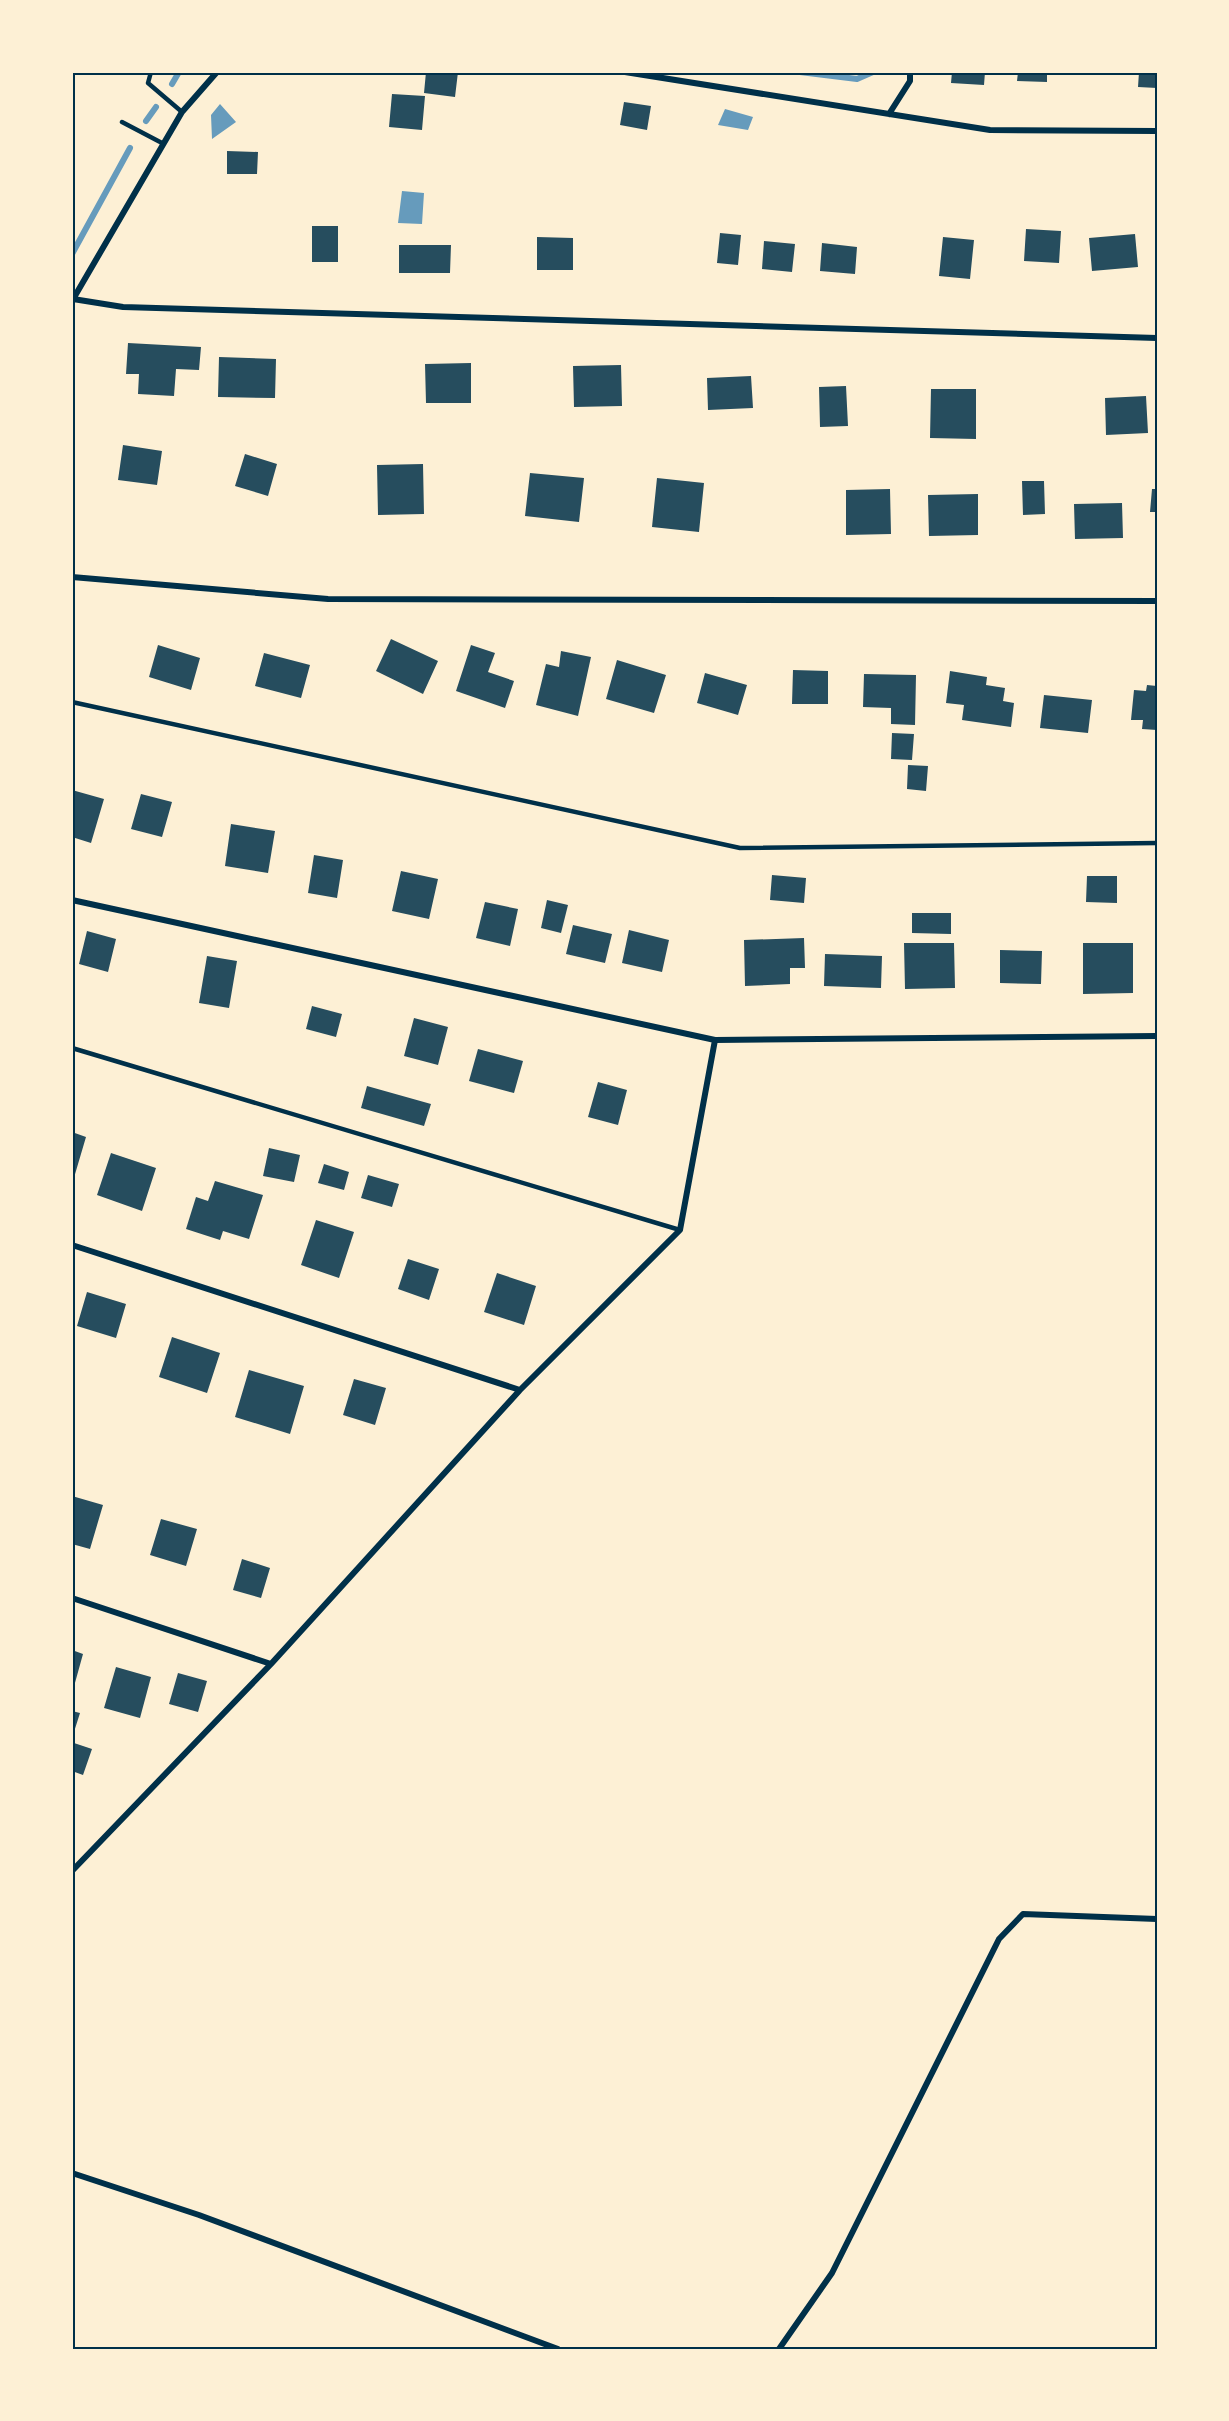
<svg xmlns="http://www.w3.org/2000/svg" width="1229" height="2421" viewBox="0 0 1229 2421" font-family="Georgia,serif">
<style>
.water{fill:#669bbc}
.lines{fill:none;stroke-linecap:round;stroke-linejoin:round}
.stream{stroke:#669bbc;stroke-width:6}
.building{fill:#264d5e}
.service{stroke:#003049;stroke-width:4.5}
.minor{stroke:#003049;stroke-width:6}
.neatline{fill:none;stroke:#003049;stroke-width:2}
</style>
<rect width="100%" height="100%" fill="#fdf0d5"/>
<path class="water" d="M220,104L236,122L212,139L211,115Z
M725,109L753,117L748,130L718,125Z
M402,191L424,193L422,224L398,223Z"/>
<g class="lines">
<path class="stream" d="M800,72L857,79L873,72
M172,84L179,72
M146,121L156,107
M72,254L130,148"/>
</g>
<path class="building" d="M426,72H458L455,97L424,93Z
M952,72H985L984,85L951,83Z
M1018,72H1047V82L1017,81Z
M1139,72H1157V88L1138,87Z
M392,94L425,96L422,130L389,127Z
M624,102L651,106L647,130L620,125Z
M227,151L258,152L257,174H227Z
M312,226H338V262H312Z
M1026,229L1061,231L1059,263L1024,261Z
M720,233L741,235L738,265L717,263Z
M1135,234L1138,267L1092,271L1089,238Z
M537,237L573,238V270H537Z
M943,237L974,240L970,279L939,276Z
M764,241L795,244L792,272L762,269Z
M822,243L857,247L855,274L820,271Z
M399,245H451L450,273H399Z
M128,343L201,347L199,370L176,369L174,396L138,394L139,374H126Z
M219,357L276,359L275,398L218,397Z
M471,363V403H426L425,364Z
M621,365L622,406L574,407L573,366Z
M751,376L753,408L708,410L707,378Z
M846,386L848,426L820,427L819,387Z
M931,389H976V439L930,438Z
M1146,396L1148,433L1106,435L1105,398Z
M123,445L162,451L157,485L118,480Z
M245,454L277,464L268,496L235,486Z
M423,464L424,514L378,515L377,465Z
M530,473L584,478L579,522L525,516Z
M657,478L704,483L699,532L652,527Z
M1022,481H1044L1045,514L1023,515Z
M890,489L891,534L846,535V490Z
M1152,489H1157V512H1150Z
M978,494V535L929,536L928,495Z
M1122,503L1123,538L1075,539L1074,504Z
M391,639L438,661L423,694L376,671Z
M158,645L200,658L191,690L149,677Z
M471,645L495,653L488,672L514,681L505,708L456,691Z
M561,651L591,657L578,716L536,705L546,664L559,667Z
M264,653L310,665L301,698L255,686Z
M617,660L666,675L654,713L606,699Z
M793,670L828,671V704H792Z
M950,671L987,677L986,685L1005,688L1003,701L1014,703L1011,727L962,720L964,705L946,703Z
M705,673L747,685L738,715L697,703Z
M864,674L916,675L915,725L891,724V708L863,707Z
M1147,685L1157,686V730L1142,729L1143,720H1131L1134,690L1146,691Z
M1044,695L1092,700L1088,733L1040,728Z
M892,733L914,734L912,760L891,759Z
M908,765L928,766L926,791L907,789Z
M72,790L104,799L91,843L72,837Z
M141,794L172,802L162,837L131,829Z
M231,824L275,831L268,873L225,866Z
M314,855L343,860L337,898L308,893Z
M401,871L438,879L429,919L392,911Z
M772,875L806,878L804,903L770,900Z
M1087,876H1117V903L1086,902Z
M547,900L568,905L561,933L541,928Z
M485,902L518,909L510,946L476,938Z
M912,913H951V934L912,933Z
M573,925L612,934L605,963L566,954Z
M629,930L669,940L662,972L622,963Z
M87,931L116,939L108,972L79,964Z
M804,938L805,968H790V984L745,986L744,940Z
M904,943H954L955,988L905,989Z
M1083,943H1133V993L1083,994Z
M1000,950L1042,951L1041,984L1000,983Z
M825,954L882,956L881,988L824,986Z
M207,956L237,961L229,1008L199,1003Z
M312,1006L342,1014L336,1037L306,1029Z
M414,1018L448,1027L438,1065L404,1056Z
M478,1049L523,1061L514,1093L469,1081Z
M598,1082L627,1090L618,1125L588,1117Z
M367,1086L431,1104L424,1126L361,1108Z
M72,1132L86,1137L73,1181H72Z
M269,1148L300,1155L294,1182L263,1176Z
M111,1153L156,1168L142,1211L97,1195Z
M324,1164L349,1172L344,1190L318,1183Z
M368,1175L399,1184L392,1207L361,1198Z
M215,1181L263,1195L249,1239L223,1231L220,1240L186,1229L196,1197L208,1201Z
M316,1220L354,1232L339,1278L301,1265Z
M408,1259L439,1269L429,1300L398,1289Z
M497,1273L536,1286L524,1325L484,1312Z
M87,1292L126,1304L116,1338L77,1326Z
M172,1337L220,1353L207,1393L159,1377Z
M249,1370L304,1386L290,1434L235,1417Z
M354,1379L386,1388L375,1425L343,1415Z
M72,1496L103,1505L90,1549L72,1544Z
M161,1519L197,1529L186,1566L150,1555Z
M242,1559L270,1568L261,1598L233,1590Z
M72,1650L83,1654L73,1690H72Z
M116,1667L151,1677L140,1718L104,1708Z
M178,1673L207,1681L198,1712L169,1704Z
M72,1711L80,1713L73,1735H72Z
M74,1743L92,1749L83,1775L72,1771V1749Z"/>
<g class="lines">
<path class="service" d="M151,72L148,83L182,112
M122,122L162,143
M72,702L740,848L1157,843
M72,1048L680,1230"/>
<path class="minor" d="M625,72L990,130L1157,131
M889,114L910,81V72
M73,299L123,307L1157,338
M72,301L182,112L217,72
M72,577L328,599L1157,601
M72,900L715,1040L1157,1036
M72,1245L520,1390
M72,1598L271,1664
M72,1871L271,1664L520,1390L680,1230L715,1040
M72,2173L199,2215L558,2349
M779,2349L832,2273L999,1939L1023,1914L1157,1919"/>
</g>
<rect width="1229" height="2421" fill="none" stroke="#fdf0d5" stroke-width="147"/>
<rect x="74" y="74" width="1082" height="2274" class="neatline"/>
</svg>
